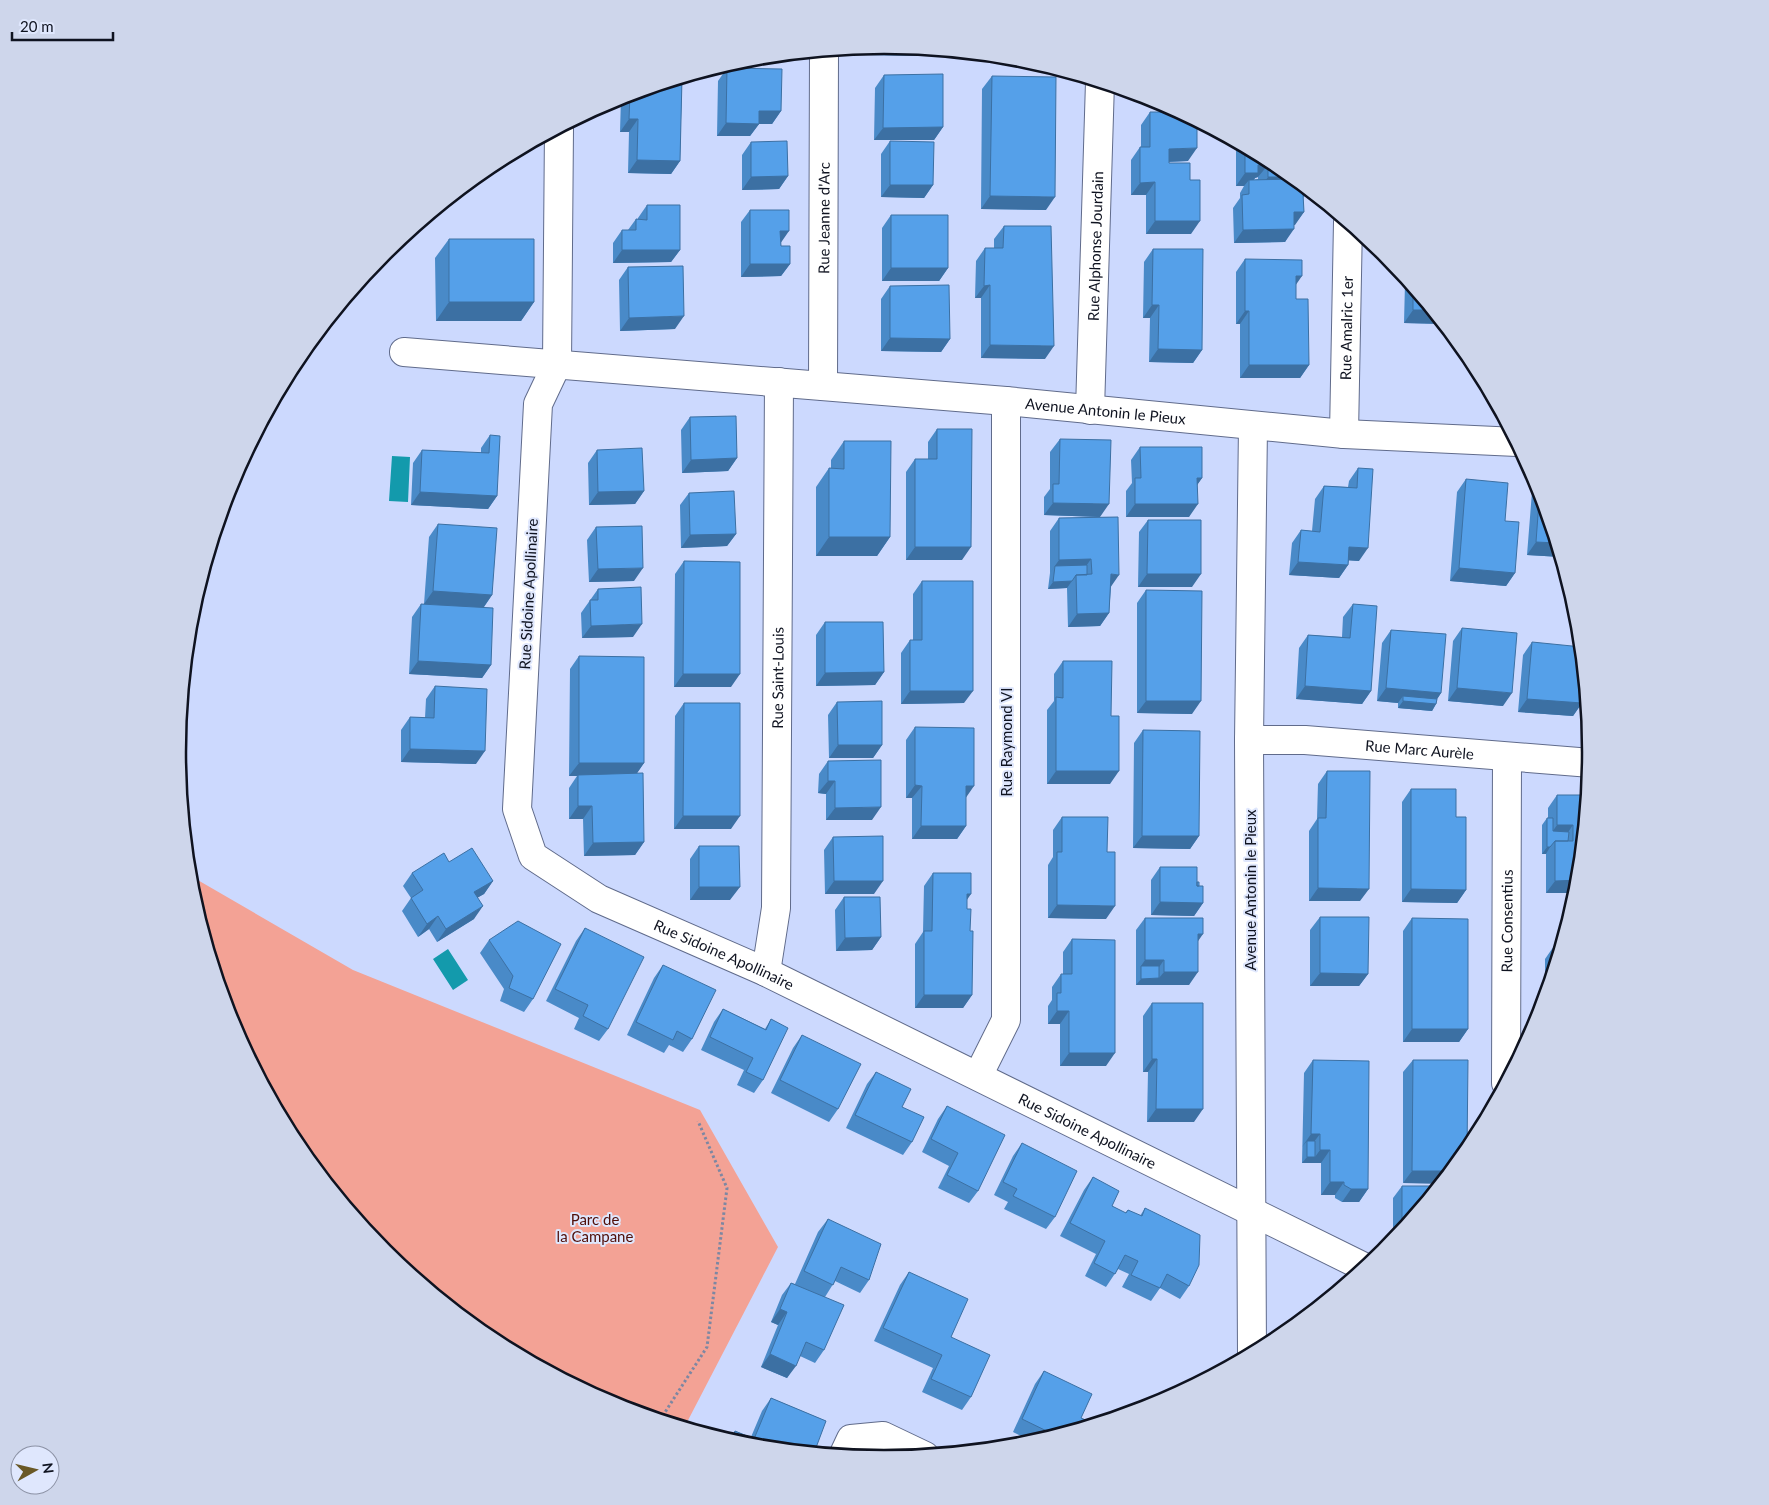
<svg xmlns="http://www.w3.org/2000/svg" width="1769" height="1505" viewBox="0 0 1769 1505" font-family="Lato,sans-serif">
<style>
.green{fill:#f3a295}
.water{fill:#139aac}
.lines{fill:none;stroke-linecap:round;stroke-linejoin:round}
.street-casing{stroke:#606b8b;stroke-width:30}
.path{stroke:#7d87a2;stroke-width:3;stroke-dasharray:2.5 2.5;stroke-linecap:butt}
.street{stroke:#fff;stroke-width:28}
.wall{fill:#498ac8;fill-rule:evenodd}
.shaded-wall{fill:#3c70a3}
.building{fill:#55a0e9;stroke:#3c70a3}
.labels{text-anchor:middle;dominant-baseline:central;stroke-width:4;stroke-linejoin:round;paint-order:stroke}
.street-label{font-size:15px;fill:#0f1320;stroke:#dfe7fd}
.park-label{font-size:15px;fill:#500f09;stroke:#dfe7fd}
.rim{fill:none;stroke:#0f1320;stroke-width:2.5}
</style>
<rect width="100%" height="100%" fill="#ccd9fe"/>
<path class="green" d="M189,875L353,970L700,1110L778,1247L684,1428L613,1406L491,1341L384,1253L296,1145L231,1023L191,890Z"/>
<path class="water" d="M392,456L410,457L408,502L389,501Z
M448,949L468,980L453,990L433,959Z"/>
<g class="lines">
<defs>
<g id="street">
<path id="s1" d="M559,128L557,364L538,404L517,809L533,856L599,899L766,972L1366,1268"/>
<path id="s2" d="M404,352L1006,401L1344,434L1517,442"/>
<path id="s3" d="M823,386L824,51"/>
<path id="s4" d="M1090,410L1100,82"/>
<path id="s5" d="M1344,434L1348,222"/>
<path id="s6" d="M1249,740H1305L1591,763"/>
<path id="s7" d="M766,972L776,908L779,382"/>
<path d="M978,1076L1006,1020V401"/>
<path id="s8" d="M1506,1083L1507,757"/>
<path d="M1252,1354L1249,740L1253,426"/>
<path d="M843,1456L851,1439L883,1436L925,1456"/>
</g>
</defs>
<use href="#street" class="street-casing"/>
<path class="path" d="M207,944L211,952L210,956
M660,1420L707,1347L727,1188L698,1121"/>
<use href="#street" class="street"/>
</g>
<path class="wall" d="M885,45L942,56L867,55V47Z
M727,68L781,111L772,124H759L750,136H717L718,81Z
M884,75L943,127L934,140H874L875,88Z
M992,76L1046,210L981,209L982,89Z
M682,78L680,161L671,174L628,173L629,132H620L621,97Z
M1150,112L1188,161L1169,162L1191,234H1146V195H1131V160L1140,147H1141V125Z
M890,141L933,185L924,198L881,197V154Z
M751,142L788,176L779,189L742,190V155Z
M1236,142L1278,164L1292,176H1290L1289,179L1307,193L1303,198L1304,212L1294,225L1285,242L1234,243L1233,208L1240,198V193L1244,186H1236ZM1258,177V179L1254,180L1255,178Z
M647,205L680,250L671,262L613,263V243L622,230H628L636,219H638V218Z
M750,210L781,242V246L790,264L781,276L741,277V222Z
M891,215L948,268L939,281H882V228Z
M1004,226L1045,359L981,358V298H975L976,261L985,248H994V239Z
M449,239L534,302L521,321H436L435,258Z
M1153,249L1202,350L1193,363L1149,362L1150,318H1143L1144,262Z
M1245,259L1296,284V299L1309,365L1300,378H1240V324H1236V272Z
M628,267L675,329L620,331L619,280Z
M1407,279L1444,324L1404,323L1405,283Z
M890,286L950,339L941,352L881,351V299Z
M690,417L737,458L728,471L682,473L681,430Z
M937,429L962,560H906V472L915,459H928V442Z
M490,435L497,496L488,509L411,505L413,463L422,450L481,453V448Z
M1060,439L1100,517L1044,515V497L1050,489V452Z
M844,441L890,537L877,556H816V487L829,468H831V460Z
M1140,447L1202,478L1197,485L1189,517H1126V491L1132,483L1131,460Z
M597,450L644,491L635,504L589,505L588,463Z
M1358,468L1359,561L1349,560L1348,565L1339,578L1289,575L1292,543L1301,530L1312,531L1315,499L1324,486L1348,487L1349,481Z
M1466,479L1505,521L1515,573L1506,586L1450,581L1457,492Z
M1538,482L1561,557L1527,555L1532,492Z
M689,493L736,534L727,546L681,548L680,505Z
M1118,517L1111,587L1109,613L1100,626L1068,627L1067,588L1048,589L1050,573V531L1059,518Z
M1148,520L1192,587H1138L1139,532Z
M438,524L492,595L484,607L491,665L482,678L409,674L412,617L421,604H424L429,537Z
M596,527L634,581L589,582L587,540Z
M684,561L731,687H674L675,574Z
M922,581L964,703L901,704V653L910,640H913V594Z
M598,589L633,637L582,638L581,613Z
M1146,590L1192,714L1137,713V603Z
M1353,604L1371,691L1362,704L1296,699L1299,648L1308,635L1342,637L1343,617Z
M825,622L884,672L875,685L816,686V635Z
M1462,628L1503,706L1448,701L1453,641Z
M1391,630L1441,693L1437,699L1436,704L1432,711L1398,708V703L1377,701L1382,643Z
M1532,642L1582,703L1573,716L1518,712L1523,655Z
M579,656L644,763L637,773L644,842L635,855L584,856L583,819H569V788L577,776H569L570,669Z
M1063,661L1111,716L1110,784H1047V710L1054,701V674Z
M435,686L476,764L401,762V730L410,717L425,718L426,699Z
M837,702L882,745L873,758H829L828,715Z
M684,703L731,829H674L675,716Z
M915,727L966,796V826L957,839H912V798H906V740Z
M1143,730L1199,836L1190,849L1133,848L1134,743Z
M828,761L872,820H826V794L818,793L819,774Z
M1327,771L1360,901H1309V831L1317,819L1318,784Z
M1411,789L1456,817L1466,890L1457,903L1402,902V802Z
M1557,795H1588L1578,891L1546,893V854H1542V825L1547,818H1548V808Z
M1062,817L1106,919L1048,918V865L1053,857V830Z
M833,837L874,894H825L824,850Z
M699,846L730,900H690V859Z
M449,862L493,881L484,894L478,897L474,919L437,942L429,929L418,937L402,911L411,898L403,886L412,873Z
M1160,867L1197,882L1203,903L1194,916L1151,915V880Z
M933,873L967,901V909L970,931L972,995L963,1008H915V944L923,932L924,886Z
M844,897L881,937L872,950L836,951L835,910Z
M1320,917L1368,974L1359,986H1310V930Z
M1145,918L1198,942L1189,985H1136V930Z
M1412,918L1468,1029L1459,1042H1403V931Z
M1567,927L1547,994H1545V959L1554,946H1558V940Z
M585,928L608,1029L599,1041L574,1029L579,1018L546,1001L576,941Z
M1072,939L1106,1066H1060V1024H1048V1006L1052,1000V987L1061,974H1063V952Z
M489,940L533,999L524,1012L500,1001L504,989L480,953Z
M663,965L692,1039L683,1052L669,1045L664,1053L627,1035L654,978Z
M1152,1003L1194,1122H1147L1148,1072H1143V1016Z
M723,1009L765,1029L771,1019L763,1080L754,1093L737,1085L744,1070L701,1050L714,1022Z
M802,1035L838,1109L829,1122L771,1093L793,1048Z
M1313,1060L1368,1189L1359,1202H1342L1335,1198V1195H1321V1163H1302L1304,1073Z
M1413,1060L1467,1152L1403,1183V1072Z
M876,1072L912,1142L903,1155L846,1128L867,1084Z
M947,1106L978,1191L969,1203L938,1188L949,1166L922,1152L938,1119Z
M1022,1143L1055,1217L1046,1229L1004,1209L1008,1202L994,1195L1013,1156Z
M1093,1177L1112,1206L1125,1213L1128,1210L1140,1216L1145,1208L1189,1286L1180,1299L1160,1288L1151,1301L1122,1287L1129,1274L1118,1269L1106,1287L1085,1276L1096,1254L1060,1236L1084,1190Z
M1402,1186H1440L1393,1242V1198Z
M828,1219L869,1280L860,1293L835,1281L825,1297L824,1350L815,1363L800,1356L787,1378L761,1367L778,1325L771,1322L782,1295L791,1283L795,1284L818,1232Z
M909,1272L951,1337L971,1397L962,1410L922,1392L933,1368L874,1341L900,1285Z
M1326,1293L1332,1296L1315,1310L1317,1306Z
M1044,1371L1081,1418L1095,1424L1035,1443L1013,1432L1035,1384Z
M771,1398L826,1421L746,1446L728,1441L735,1431L751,1437L762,1411Z"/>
<path class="shaded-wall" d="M885,45L945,51L942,56L867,55L873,46Z
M994,56L1023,59L1028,60H991Z
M759,111H781L772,124H759L750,136H717L726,123Z
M629,119H638L629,132H620Z
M943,127L934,140H874L883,128Z
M528,145H529L520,157L503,158Z
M1197,148L1188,161L1160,162L1169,149Z
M637,160L680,161L671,174L628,173Z
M1258,165H1268L1258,177L1255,178L1249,186V180L1244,186H1236L1245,173Z
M788,176L779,189L742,190L751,177Z
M1268,177H1290L1281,190H1259Z
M1155,182L1146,195H1131L1140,183Z
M890,185H933L924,198L881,197Z
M990,196L1055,197L1046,210L981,209Z
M1294,212H1304L1295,225H1285Z
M1155,221H1200L1191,234H1146Z
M1294,229L1285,242L1234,243L1243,230Z
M780,231H789L780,244Z
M622,250H680L671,262L613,263Z
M750,264H790L781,276L741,277Z
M891,268H948L939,281H882Z
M1296,276H1302L1293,289Z
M990,285L981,298H975L984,286Z
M449,302H534L521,321H436Z
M1152,305H1159L1150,318H1143Z
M1413,310H1433L1444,324L1404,323Z
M1245,311H1249L1240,324H1236Z
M684,316L675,329L620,331L629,318Z
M890,338L950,339L941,352L881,351Z
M990,345L1054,346L1045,359L981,358Z
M1158,349L1202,350L1193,363L1149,362Z
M1249,365H1309L1300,378H1240Z
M737,458L728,471L682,473L691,460Z
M1197,478H1202L1193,491Z
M644,491L635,504L589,505L598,492Z
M420,492L497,496L488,509L411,505Z
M1053,503L1109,504L1100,517L1044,515Z
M1135,504H1198L1189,517H1126Z
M736,534L727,546L681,548L690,535Z
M829,537H890L877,556H816Z
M1536,542L1557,543L1561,557L1527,555Z
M915,547H971L962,560H906Z
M1349,547L1368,548L1359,561L1340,560Z
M1091,559L1082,572L1055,566L1050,573L1059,560Z
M1298,562L1348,565L1339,578L1289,575Z
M643,568L634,581L589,582L598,569Z
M1459,568L1515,573L1506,586L1450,581Z
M1111,574L1119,575L1110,588Z
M1147,574H1201L1192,587H1138Z
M1072,581L1067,588L1048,589L1053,582Z
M433,591L492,595L483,608L424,604Z
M1109,613L1100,626L1068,627L1077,614Z
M642,624L633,637L582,638L591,626Z
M418,661L491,665L482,678L409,674Z
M884,672L875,685L816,686L825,673Z
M683,674H740L731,687H674Z
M1305,686L1371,691L1362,704L1296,699Z
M1386,688L1441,693L1434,704H1436L1432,711L1398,708L1403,701V696L1398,703L1377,701Z
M1457,688L1512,693L1503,706L1448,701Z
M910,691H973L964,703L901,704Z
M1527,699L1582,703L1573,716L1518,712Z
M1146,701H1201L1192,714L1137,713Z
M838,745H882L873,758H829Z
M410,749L485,751L476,764L401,762Z
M579,763H644L635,776L578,775L577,776H569Z
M1056,771H1119L1110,784H1047Z
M828,781H835L826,794L818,793Z
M915,785L922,786L912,798H906Z
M966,786H974L965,799Z
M578,806H592L583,819H569Z
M881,807L872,820H826L835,808Z
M683,816H740L731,829H674Z
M1557,825H1573L1564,838H1548Z
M921,826H966L957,839H912Z
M1142,836H1199L1190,849L1133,848Z
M644,842L635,855L584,856L593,843Z
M1547,847H1550L1546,854H1542Z
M1579,880L1578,893H1546L1555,881Z
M493,881L484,894L465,905L474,892Z
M834,881H883L874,894H825Z
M699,887H740L730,900H690Z
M1318,888L1369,889L1360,901H1309Z
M1411,889L1466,890L1457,903L1402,902Z
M967,894H971L962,907Z
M1160,902L1203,903L1194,916L1151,915Z
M1057,905L1115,906L1106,919L1048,918Z
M483,906L474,919L437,942L446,929Z
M438,916L429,929L418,937L427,924Z
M1198,934H1203L1194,947Z
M881,937L872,950L836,951L845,938Z
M1145,960H1164L1155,973L1141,966Z
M1164,972H1198L1189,985H1136L1141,979L1159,978Z
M1320,973L1368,974L1359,986H1310Z
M924,995H972L963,1008H915Z
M1057,1011H1069L1060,1024H1048Z
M1412,1029H1468L1459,1042H1403Z
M1069,1053H1115L1106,1066H1060Z
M1152,1059H1157L1148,1072H1143Z
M1156,1109H1203L1194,1122H1147Z
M1311,1134H1320L1310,1147L1307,1141L1302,1147Z
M1320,1150H1330L1321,1163H1302L1307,1157H1315Z
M1412,1171H1452L1442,1184L1403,1183Z
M1330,1182H1344L1335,1195H1321Z
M1351,1189H1368L1359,1202H1342Z
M780,1309L787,1312L778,1325L771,1322Z
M770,1354L796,1366L787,1378L761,1367Z"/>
<path class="building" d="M727,68L782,69L781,111H759V124L726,123Z
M943,74V127L883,128L884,75Z
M992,76L1056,77L1055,197L990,196Z
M682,78L680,161L637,160L638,119H629L630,94Z
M1150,112H1181L1197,121V148L1169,149V163H1190V180H1200V221H1155V182L1140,183V147H1150Z
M787,141L788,176L751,177V142Z
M890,141L934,142L933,185H890Z
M1245,147L1278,164L1290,175V177H1268V165H1258V173H1245Z
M1295,179L1306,188L1307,193L1303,194L1304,212H1294V229L1243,230L1242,195L1249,194V180Z
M647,205H680V250H622V230H636V219L647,220Z
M750,210H789V231H780L781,246H790V264H750Z
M891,215H948V268H891Z
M1004,226H1051L1054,346L990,345V285L984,286L985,248H1003Z
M449,239H534V302H449Z
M1153,249H1203L1202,350L1158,349L1159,305H1152Z
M1245,259L1302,260V276H1296V299H1308L1309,365H1249V311H1245Z
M683,266L684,316L629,318L628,267Z
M949,285L950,339L890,338V286Z
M1413,287L1433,310H1413Z
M736,416L737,458L691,460L690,417Z
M937,429H972L971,547H915V459H937Z
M490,435L500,436L497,496L420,492L422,450L489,453Z
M1060,439L1111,440L1109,504L1053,503V484H1059Z
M844,441H891L890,537H829V468L844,469Z
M1140,447H1202V478H1197L1198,504H1135V478H1141Z
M642,448L644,491L598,492L597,450Z
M1358,468L1373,469L1368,548L1349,547L1348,565L1298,562L1301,530L1320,532L1324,486L1357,488Z
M1466,479L1508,483L1505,521L1519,522L1515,573L1459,568Z
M1540,488L1557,543L1536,542Z
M734,491L736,534L690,535L689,493Z
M1118,517L1119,575L1111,574L1109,613L1077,614L1076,575L1092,574L1091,559L1059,560V518Z
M1148,520H1201V574H1147Z
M438,524L497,528L492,595L433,591Z
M642,526L643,568L598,569L596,527Z
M684,561L740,562V674H683Z
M1087,565V575H1076L1072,581L1053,582L1055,566Z
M922,581H973V691H910V640H922Z
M641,587L642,624L591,626L590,600H598V589Z
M1146,590L1202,591L1201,701H1146Z
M421,604L493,608L491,665L418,661Z
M1353,604L1377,606L1371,691L1305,686L1308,635L1350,638Z
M825,622H883L884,672L825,673Z
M1462,628L1517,633L1512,693L1457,688Z
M1391,630L1446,634L1441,693L1386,688Z
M1532,642L1582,647L1584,674L1582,703L1527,699Z
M579,656L644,657V763H579Z
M1063,661H1112L1111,716H1119V771H1056V697L1063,698Z
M435,686L487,689L485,751L410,749V717L434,718Z
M1403,696L1437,699L1436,704L1403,701Z
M882,701V745H838L837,702Z
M684,703H740V816H683Z
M915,727L974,728V786H966V826H921L922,786L915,785Z
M1143,730L1200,731L1199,836H1142Z
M881,760V807L835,808V781H828V761Z
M1327,771H1370L1369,889L1318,888V818H1326Z
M643,773L644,842L593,843L592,806H578V775Z
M1411,789H1456V817H1466V890L1411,889Z
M1557,795H1588L1579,880L1555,881V841H1573V825H1557Z
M1062,817H1108L1107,852H1115V906L1057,905V852H1062Z
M1547,818H1553V831L1569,832L1568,841H1555L1550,847H1547Z
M883,836V881H834L833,837Z
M699,846H739L740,887H699Z
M472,848L493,881L474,892L483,906L446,929L438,916L427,924L411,898L423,890L412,873L444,853L449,862Z
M1160,867H1197V886H1203V903L1160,902Z
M933,873H971V894H967V909H971L970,931H973L972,995H924V931H932Z
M1197,882H1199V886H1197Z
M844,897H880L881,937L845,938Z
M1320,917H1369L1368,974L1320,973Z
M1145,918H1203V934H1198V972H1164V960H1145Z
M1412,918L1468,919V1029H1412Z
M518,921L561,944L533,999L509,988L513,976L489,940Z
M585,928L644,957L608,1029L583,1016L588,1005L555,989Z
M1072,939L1115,940V1053H1069V1011H1057V993H1061V974H1072Z
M1554,946H1562L1554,971Z
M663,965L716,990L692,1039L677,1031L673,1040L636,1022Z
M1141,966H1159V978L1141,979Z
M1152,1003H1203V1109H1156L1157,1059H1152Z
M723,1009L766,1030L771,1019L788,1028L763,1080L746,1072L753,1058L710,1037Z
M802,1035L861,1064L838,1109L780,1080Z
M1313,1060L1369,1061L1368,1189H1351L1344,1185V1182H1330V1150H1320V1134H1311Z
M1413,1060H1468L1467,1152L1452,1171H1412Z
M876,1072L911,1089L902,1107L924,1117L912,1142L855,1115Z
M947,1106L1005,1135L978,1191L947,1175L958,1153L931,1139Z
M1307,1141H1315V1157H1307Z
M1022,1143L1077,1171L1055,1217L1013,1196L1017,1189L1003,1182Z
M1093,1177L1119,1191L1112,1206L1126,1213L1128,1210L1142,1216L1145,1208L1200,1235L1199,1265L1189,1286L1167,1274L1160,1288L1131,1275L1138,1261L1125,1255L1115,1274L1094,1263L1105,1241L1070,1223Z
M1402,1186H1440L1402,1231Z
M828,1219L881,1244L869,1280L841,1267L833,1285L804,1271Z
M909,1272L968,1299L951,1337L990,1355L971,1397L931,1379L942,1355L883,1328Z
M791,1283L844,1305L824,1350L806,1342L796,1366L770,1354L787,1312L780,1309Z
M1326,1293L1332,1296L1319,1307Z
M1044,1371L1092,1394L1081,1418L1095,1424L1057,1436L1022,1419Z
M771,1398L826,1421L814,1453L746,1446L731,1442L735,1431L754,1439Z"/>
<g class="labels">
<g class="street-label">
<text stroke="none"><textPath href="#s3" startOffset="168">Rue Jeanne d'Arc</textPath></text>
<text stroke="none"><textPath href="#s4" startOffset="164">Rue Alphonse Jourdain</textPath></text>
<text stroke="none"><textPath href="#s5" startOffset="106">Rue Amalric 1er</textPath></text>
<text stroke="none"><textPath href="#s2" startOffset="704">Avenue Antonin le Pieux</textPath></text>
<text transform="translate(528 594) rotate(-87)">Rue Sidoine Apollinaire</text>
<text stroke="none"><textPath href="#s7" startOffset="295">Rue Saint-Louis</textPath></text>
<text transform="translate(1006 742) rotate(-90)">Rue Raymond VI</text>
<text stroke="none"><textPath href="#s6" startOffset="171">Rue Marc Aurèle</textPath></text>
<text transform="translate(1250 890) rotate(-90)">Avenue Antonin le Pieux</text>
<text stroke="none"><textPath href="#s8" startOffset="162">Rue Consentius</textPath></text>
<text stroke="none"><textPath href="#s1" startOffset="951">Rue Sidoine Apollinaire</textPath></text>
<text stroke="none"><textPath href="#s1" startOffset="1355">Rue Sidoine Apollinaire</textPath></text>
</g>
<g class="park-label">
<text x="595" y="1219">Parc de<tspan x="595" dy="17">la Campane</tspan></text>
</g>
</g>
<path d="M0 0H1769V1505H0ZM186 752a698 698 0 1 1 1396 0a698 698 0 1 1-1396 0Z" fill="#ced6eb" fill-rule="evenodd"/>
<path class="rim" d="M186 752a698 698 0 1 1 1396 0a698 698 0 1 1-1396 0Z"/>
<g transform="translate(35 1470) rotate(82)"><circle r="24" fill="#dfe7fd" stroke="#8c92a5"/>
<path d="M0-4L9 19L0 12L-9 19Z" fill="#695826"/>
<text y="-8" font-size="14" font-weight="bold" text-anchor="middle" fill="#0f1320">N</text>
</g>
<path d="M12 32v8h101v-8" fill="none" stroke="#0f1320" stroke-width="2.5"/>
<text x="20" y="32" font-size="15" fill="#0f1320" stroke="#dfe7fd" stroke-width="4" paint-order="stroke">20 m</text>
</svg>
